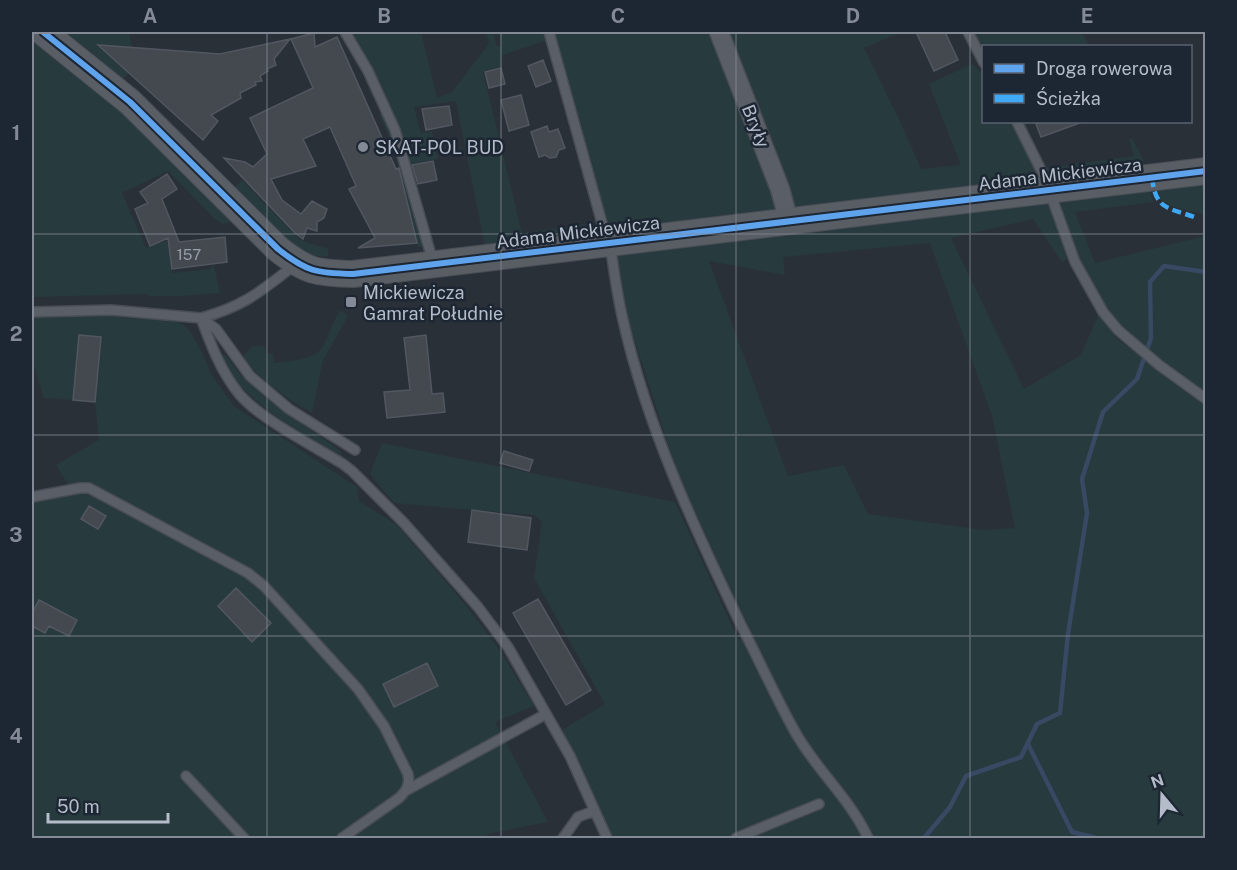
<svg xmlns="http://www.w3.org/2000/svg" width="1237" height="870" viewBox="0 0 1237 870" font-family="'Public Sans',sans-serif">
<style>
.green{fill:#273a3e;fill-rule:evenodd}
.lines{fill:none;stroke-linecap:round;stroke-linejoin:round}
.stream{stroke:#384963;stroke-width:4.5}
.building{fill:#444950;stroke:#52575f;stroke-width:1.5}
.lane-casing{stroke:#484c53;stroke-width:12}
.street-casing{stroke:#484c53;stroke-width:21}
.secondary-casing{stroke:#484c53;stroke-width:28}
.lane{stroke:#5a5e66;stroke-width:9}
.street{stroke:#5a5e66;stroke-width:18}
.secondary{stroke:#595d64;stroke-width:26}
.quiet{stroke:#3fa9f5;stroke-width:4.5;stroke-dasharray:9 4.5;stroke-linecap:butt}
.cycleway-casing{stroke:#1d2633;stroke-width:10}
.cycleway{stroke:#60a3ed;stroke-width:6}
.grid{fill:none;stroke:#848b96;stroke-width:1.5;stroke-opacity:0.55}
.poi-dot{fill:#848b96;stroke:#1d2633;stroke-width:2}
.labels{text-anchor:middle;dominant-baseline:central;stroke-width:5;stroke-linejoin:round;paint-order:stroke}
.number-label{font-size:15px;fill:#989fab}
.street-label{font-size:18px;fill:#b4bcc9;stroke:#1d2633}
.poi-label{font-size:18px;fill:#b4bcc9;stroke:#1d2633;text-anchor:start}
.neatline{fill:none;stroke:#848b96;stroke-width:2}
.grid-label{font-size:20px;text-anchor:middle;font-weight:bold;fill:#848b96}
</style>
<rect width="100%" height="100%" fill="#2a3038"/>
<path class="green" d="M59,32H129L132,48L99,46L129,73L117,84Z
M348,32H421L437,98L452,92L488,45L489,43L486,32H493L497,46L499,47L502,45L499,32H545L548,40L500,56L502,66L483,72L522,233L586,224L587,234L485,246L456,101L414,107L421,133L432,132L438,159L412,164L425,218L418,221L423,246L418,247L394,149L379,114L388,111Z
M552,32H716L779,211L611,231L608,223Z
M722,32H902L864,48L899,119L921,169L961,165L929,84L972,64L983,74L984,122H1013L1039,175L1038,181L794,209Z
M971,32H1082L1089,46H984L983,57Z
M32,40L81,74L175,161L231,222L223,224L215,219L168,171L122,193L146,248L166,241L169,243L172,273L210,269V267L214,266L220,293L181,296H148L147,294L32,297Z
M1021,122H1025L1045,168L1134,156L1129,139L1132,138L1142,157L1145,167L1050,179Z
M242,180L300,240L328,249V256L311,257L295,248L233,189Z
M1205,182V215L1171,206L1160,199L1158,188Z
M1149,190L1153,202L1075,212L1095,263L1205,236V392C1176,371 1144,350 1119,324C1088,291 1070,243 1060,200Z
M1047,201L1069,258L1062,262L1033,219L951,238L1024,389L1081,355L1099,313L1115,337L1155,368L1205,402V838H607L557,733L605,704L534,578L542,522L534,515L394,503L370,474L382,443L675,502L738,639H748L750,632L677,472L630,326L617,253ZM930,243L992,416L1015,528L983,530L868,514L844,465L788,476L709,261L785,275L783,257Z
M341,310L348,316L323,360L312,413C285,397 262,381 242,357L253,346H265L266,354L273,353L274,363C288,361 311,361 321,349C327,342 332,321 341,310Z
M106,313L125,318L168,319L182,324L189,330L202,352L211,374L234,406L357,487L359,501L397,525L464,603L499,649L534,706L495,722L548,822L487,834L488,838H32V501L73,492L56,465L99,440L95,402L101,338L73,400L44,398L32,360V317ZM236,588L271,623L252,641L219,607Z
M221,353C231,358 235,370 243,377C271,406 308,427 340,451L343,456C296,430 247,405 220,357Z"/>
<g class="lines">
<path class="stream" d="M1028,744L1072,832L1096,838
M924,838L950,807L966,776L1021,757L1037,724L1060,713L1068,634L1087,513L1082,479L1103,412L1137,379L1151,338L1150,282L1164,266L1206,272"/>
</g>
<path class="building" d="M916,32H945L958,60L934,71Z
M314,33L315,47L337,37L396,169L399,168L417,243L358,248L375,238L349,189L356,186L330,127L303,139L316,166L271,179L282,200L301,214L312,201L327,209L324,218L317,222V231L307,228L303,239L295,233L224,158L245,162L253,167L267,154L250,118L313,88L291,39Z
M290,39L274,59L276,65L267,69L268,71L260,76L262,81L255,82L256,85L240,93L241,98L211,115L218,121L203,140L98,45L220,54Z
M543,60L551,81L536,87L528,66Z
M501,68L505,84L489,88L485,72Z
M521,95L529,125L509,131L501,100Z
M449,106L452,125L426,130L422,109Z
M1043,122H1080V123L1041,137L1036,124Z
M547,126L549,132L558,129L565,148L559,150L556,157L550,158L545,155L539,157L531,132Z
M433,161L437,180L418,184L412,165Z
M167,174L177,189L162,199L179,242L225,237L227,262L172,269L168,238L150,246L135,209L148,203L140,192Z
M79,335L101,337L95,402L73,400Z
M426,335L432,394L443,393L445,412L387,418L384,392L410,390L404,338Z
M504,451L533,460L529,471L500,463Z
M89,506L106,516L98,529L81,519Z
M472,510L531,518L527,550L468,542Z
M236,588L271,623L252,642L218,606Z
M538,599L591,690L566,705L513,613Z
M39,600L77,620L69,636L49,626L45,633L32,626V613Z
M427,663L438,686L394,707L383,684Z"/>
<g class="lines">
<defs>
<path id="lane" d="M345,32L368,71L395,130L433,262
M549,32L607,241
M968,32L984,63
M1017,122L1044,176L1075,262L1103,312L1118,330L1159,365L1206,399
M610,244C614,270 617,295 623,320C647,427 694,527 741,625C759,660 775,696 794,730C815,769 850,798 868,838
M296,264C261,291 245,306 201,318C211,345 221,372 240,395C262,420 314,446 343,464L352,471L404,523L478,607L508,647L570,756L607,838
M32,312L111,310L201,318L216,329L250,376L289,409L355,450
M32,497L80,488H89L248,573L264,586L358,689L384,726L408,774C410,785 407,790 399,798L342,838
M186,776L244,838
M407,790L546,714
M563,838L578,817L594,811
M736,838L819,804"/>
<path id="street" d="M719,32L780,189L789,222"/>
<path id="secondary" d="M43,32L130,102L278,249C307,272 316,273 353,274L1206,171"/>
</defs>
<use href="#lane" class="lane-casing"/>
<use href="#street" class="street-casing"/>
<use href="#secondary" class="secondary-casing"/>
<use href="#lane" class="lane"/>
<use href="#street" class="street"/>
<use href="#secondary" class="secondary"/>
<path class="quiet" d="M1152,178C1156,210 1167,207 1194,217"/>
<defs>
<path id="cycleway" d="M43,32L130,102L278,249C307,272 316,273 353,274L1206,171"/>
</defs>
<use href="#cycleway" class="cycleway-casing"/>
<use href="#cycleway" class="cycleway"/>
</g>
<path class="grid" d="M267,32V838M501,32V838M736,32V838M970,32V838M32,234H1206M32,435H1206M32,636H1206"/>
<g class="poi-dot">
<circle cx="363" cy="147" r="6"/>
<rect x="345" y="296" width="12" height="12" rx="3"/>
</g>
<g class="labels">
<g class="number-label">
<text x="189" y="254">157</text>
</g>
<g class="street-label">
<text transform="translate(756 126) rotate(68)">Bryły</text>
<text transform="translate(1060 174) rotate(-7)">Adama Mickiewicza</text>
<text transform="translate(578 232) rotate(-7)">Adama Mickiewicza</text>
</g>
<g class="poi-label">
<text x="375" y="147">SKAT-POL BUD</text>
<text x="363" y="292">Mickiewicza<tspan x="363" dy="21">Gamrat Południe</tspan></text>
</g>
</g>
<rect width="1237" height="870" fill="none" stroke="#1d2633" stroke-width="66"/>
<rect x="982" y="45" width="210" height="78" fill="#1d2633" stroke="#59626f" stroke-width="1.5"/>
<rect x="994" y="64" width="30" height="9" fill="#60a3ed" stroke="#59626f" stroke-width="1.5"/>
<text x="1036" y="75" font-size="18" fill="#b4bcc9">Droga rowerowa</text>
<rect x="994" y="94" width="30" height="9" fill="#3fa9f5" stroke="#59626f" stroke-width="1.5"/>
<text x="1036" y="105" font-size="18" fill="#b4bcc9">Ścieżka</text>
<g transform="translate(1162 795) rotate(341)" stroke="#1d2633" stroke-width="4.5" paint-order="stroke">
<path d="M0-4.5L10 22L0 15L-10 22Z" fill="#b4bcc9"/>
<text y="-9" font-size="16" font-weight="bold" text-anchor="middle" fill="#b4bcc9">N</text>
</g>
<path d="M48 813v9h120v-9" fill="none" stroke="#b4bcc9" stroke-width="3"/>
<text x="57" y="813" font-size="18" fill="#b4bcc9" stroke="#1d2633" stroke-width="4.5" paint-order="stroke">50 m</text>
<rect x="33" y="33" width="1171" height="804" class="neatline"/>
<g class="grid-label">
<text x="150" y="23">A</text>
<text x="384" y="23">B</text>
<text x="618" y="23">C</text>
<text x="853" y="23">D</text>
<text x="1087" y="23">E</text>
<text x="16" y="140">1</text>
<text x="16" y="341">2</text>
<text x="16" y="542">3</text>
<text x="16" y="743">4</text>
</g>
</svg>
